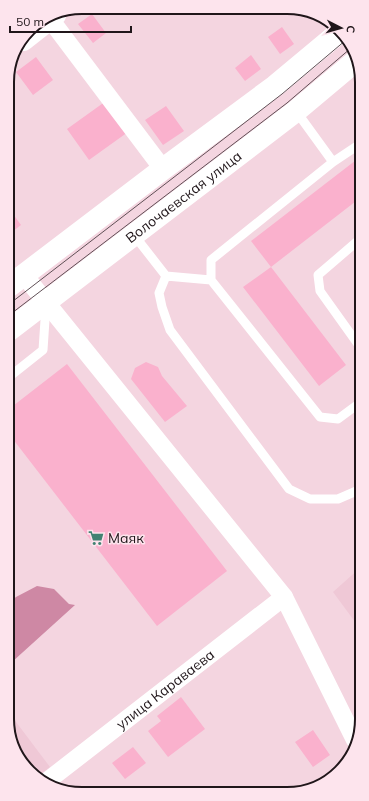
<svg xmlns="http://www.w3.org/2000/svg" width="369" height="801" viewBox="0 0 369 801" font-family="Mulish,sans-serif">
<style>
.built{fill:#efc8d6}
.forest{fill:#ce88a4}
.building{fill:#fab1cd}
.lines{fill:none;stroke-linecap:round;stroke-linejoin:round}
.service{stroke:#fff;stroke-width:9}
.minor{stroke:#fff;stroke-width:18}
.secondary{stroke:#fff;stroke-width:22}
.tram{stroke:#605056;stroke-width:1}
.labels{text-anchor:middle;dominant-baseline:central;stroke-width:3;stroke-linejoin:round;paint-order:stroke}
.street-label{font-size:14px;fill:#20161a;stroke:#fde4ed}
.poi-label{font-size:14px;fill:#20161a;stroke:#fde4ed;text-anchor:start}
.rim{fill:none;stroke:#20161a;stroke-width:2}
</style>
<rect width="100%" height="100%" fill="#f4d5e0"/>
<path class="built" d="M361,567V630L333,592Z
M10,714L50,767L37,777L32,775L10,738Z"/>
<path class="forest" d="M37,586L54,589L69,604L75,605L12,662L9,663V603L16,597Z"/>
<path class="building" d="M92,14L106,33L93,43L78,24Z
M282,27L294,44L280,54L268,37Z
M251,55L261,69L245,81L235,68Z
M36,57L53,80L33,95L16,72Z
M106,101L128,132L89,160L67,129Z
M166,106L184,131L163,145L145,120Z
M360,157V198L271,267L251,241Z
M8,207L21,225L8,235Z
M271,267L346,365L319,386L243,287Z
M146,362L158,367L162,376L187,406L165,422L131,379L135,368Z
M67,364L227,571L157,626L9,434V409Z
M181,697L205,729L168,757L148,731L161,721L157,716Z
M313,730L330,755L313,767L295,742Z
M133,747L146,763L125,779L112,763Z"/>
<g class="lines">
<path class="service" d="M296,111L333,162
M134,235L166,276L159,293L162,307L170,330L289,489L310,499H338L361,489
M360,239L318,275L320,291L360,347
M166,276L211,280L320,417L338,419L361,402
M211,280V260L333,162L360,144
M9,377L43,350L46,305"/>
<g class="minor">
<path d="M50,19L163,169"/>
<path d="M24,42L57,16"/>
<path d="M24,275L284,597L355,740"/>
<path id="s1" d="M46,782L284,597"/>
</g>
<g class="secondary">
<path d="M8,287L163,169L275,86L341,31"/>
<path id="s2" d="M8,331L296,111L358,59"/>
</g>
<path class="tram" d="M8,305L282,94L346,40
M8,316L287,103L351,48"/>
</g>
<defs>
<symbol id="supermarket-bare" viewBox="-9 -9 18 18"><path d="M-6-5.5h2.5l.6 2H6L4.5 2H-2.5L-4.4-4H-6ZM-1.5 3.2a1.3 1.3 0 1 0 .1 0ZM3 3.2a1.3 1.3 0 1 0 .1 0Z" fill="#428272" stroke="#fde4ed" stroke-width="2.5" paint-order="stroke"/></symbol>
</defs>
<g fill-rule="evenodd">
<use href="#supermarket-bare" x="85" y="527" width="22" height="22"/>
</g>
<g class="labels">
<g class="street-label">
<text stroke="none"><textPath href="#s2" startOffset="221">Волочаевская улица</textPath></text>
<text stroke="none"><textPath href="#s1" startOffset="151">улица Караваева</textPath></text>
</g>
<g class="poi-label">
<text x="108" y="538">Маяк</text>
</g>
</g>
<path d="M0 0H369V801H0ZM82 14H287A68 68 0 0 1 355 82V719A68 68 0 0 1 287 787H82A68 68 0 0 1 14 719V82A68 68 0 0 1 82 14Z" fill="#fde4ed" fill-rule="evenodd"/>
<path class="rim" d="M82 14H287A68 68 0 0 1 355 82V719A68 68 0 0 1 287 787H82A68 68 0 0 1 14 719V82A68 68 0 0 1 82 14Z"/>
<g transform="translate(341 28) rotate(96)" stroke="#fde4ed" stroke-width="3" paint-order="stroke">
<path d="M0-3L7 15L0 10L-7 15Z" fill="#20161a"/>
<text y="-6" font-size="11" font-weight="bold" text-anchor="middle" fill="#20161a">С</text>
</g>
<path d="M10 26v6h121v-6" fill="none" stroke="#20161a" stroke-width="2"/>
<text x="16" y="26" font-size="12" fill="#20161a" stroke="#fde4ed" stroke-width="3" paint-order="stroke">50 m</text>
</svg>
